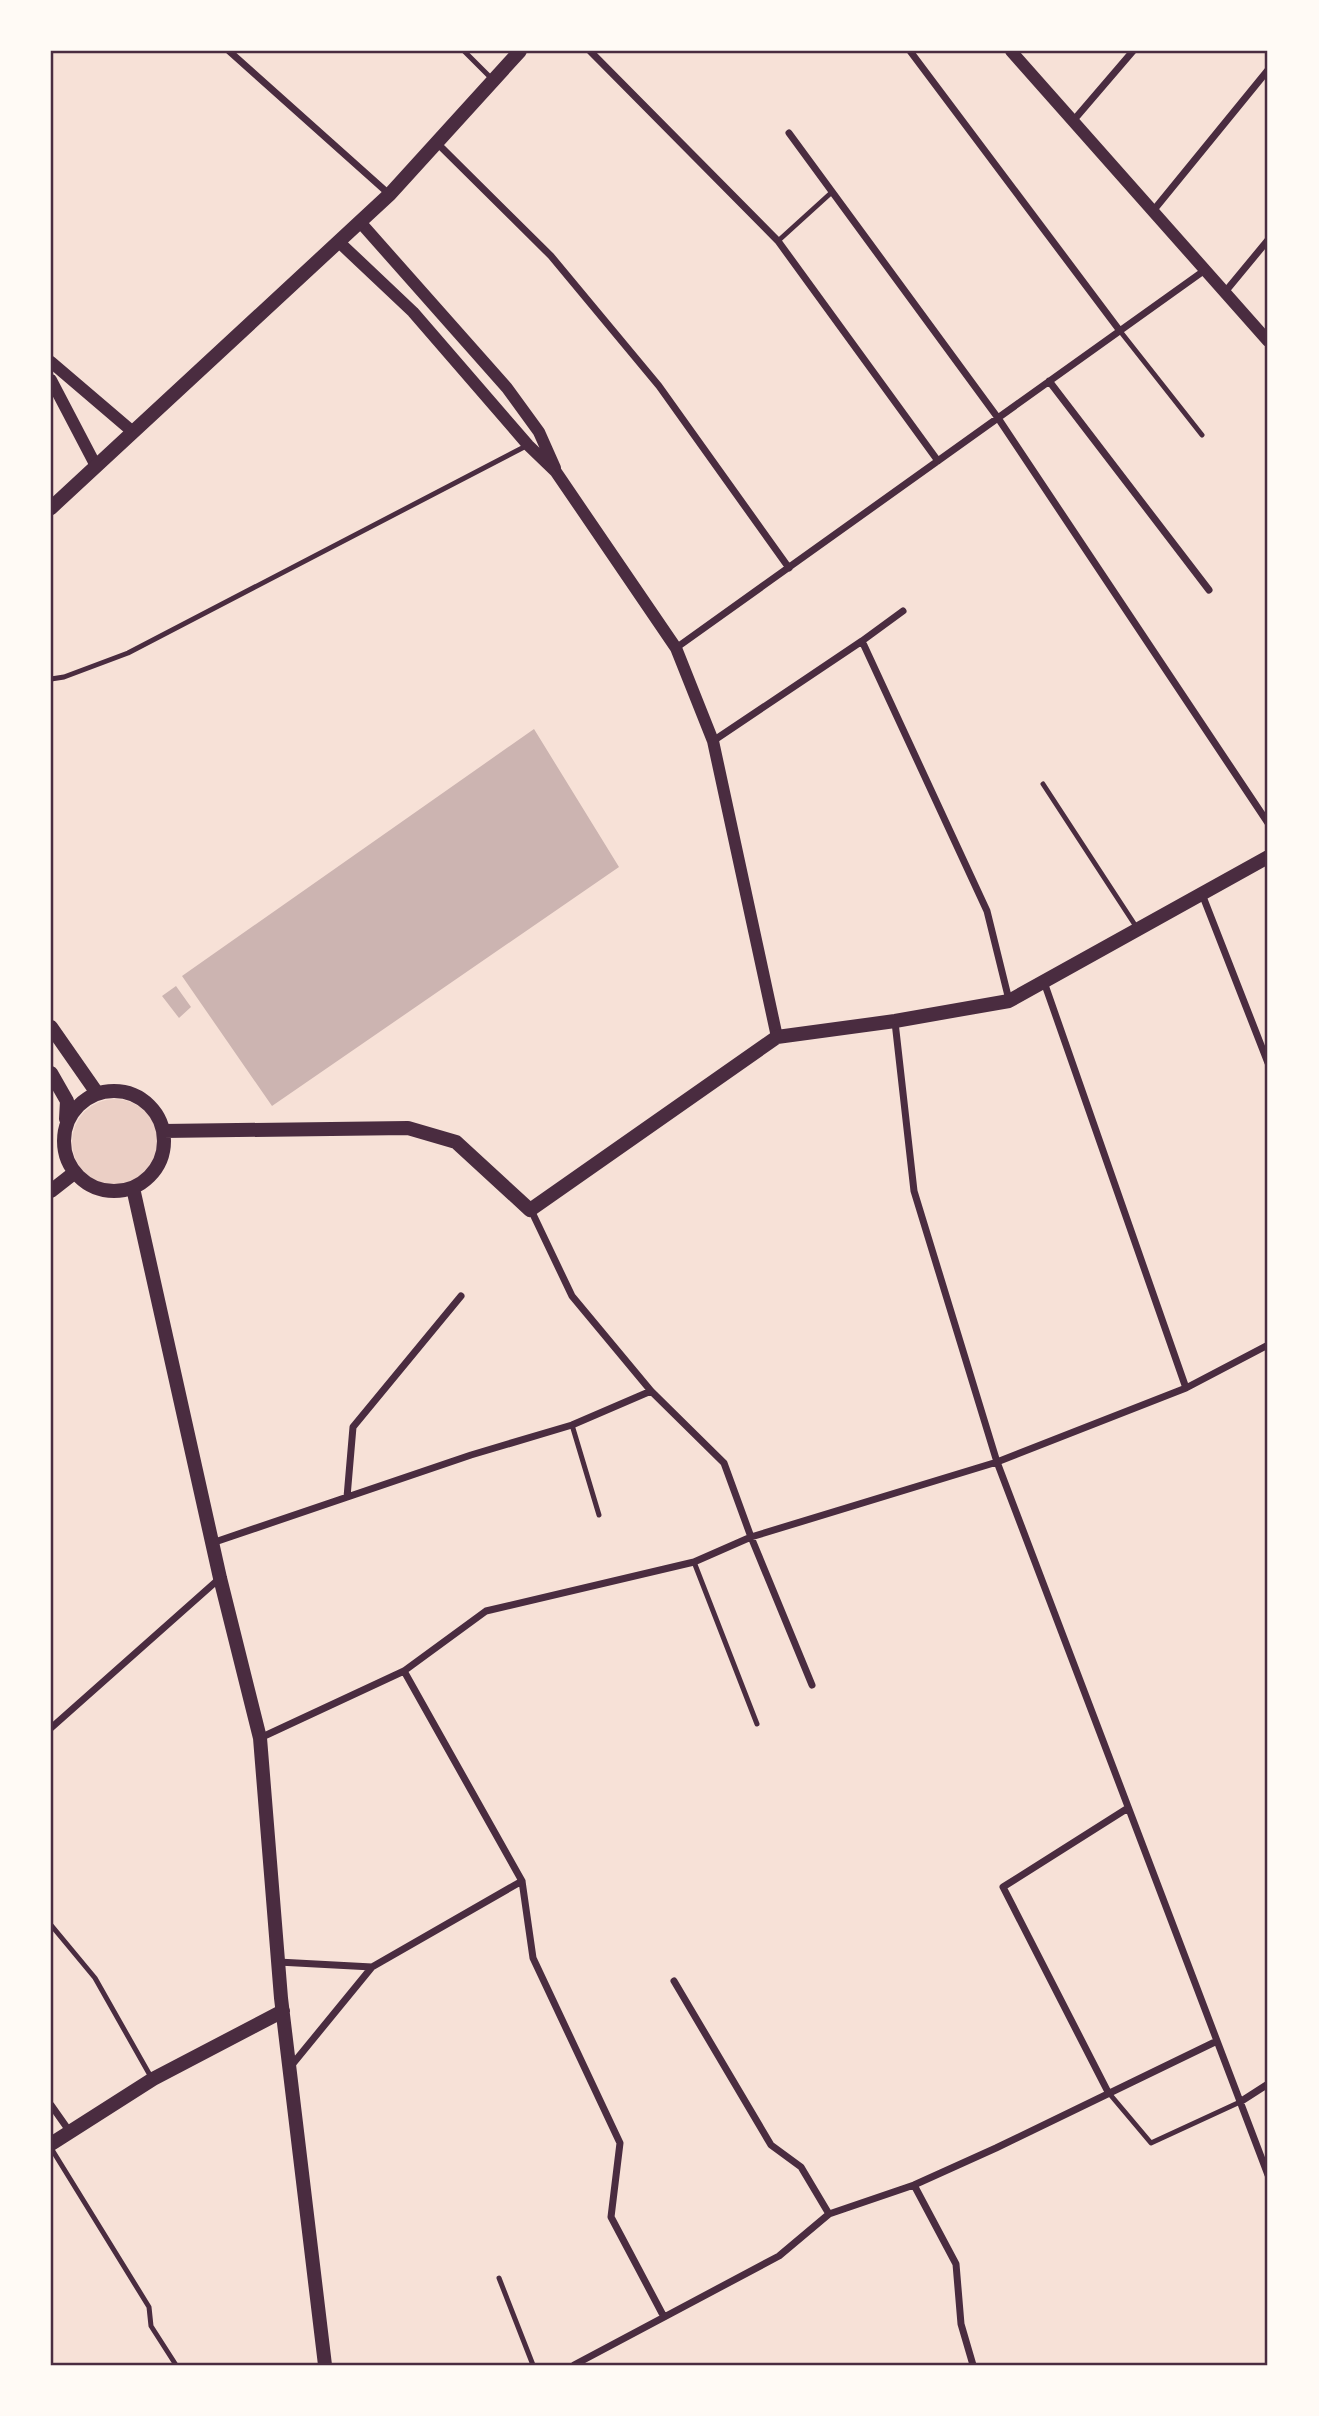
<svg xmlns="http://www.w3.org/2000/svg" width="1319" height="2416" viewBox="0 0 1319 2416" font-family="'Source Serif 4',serif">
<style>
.green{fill:#ebcfc5}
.building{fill:#ccb4b1}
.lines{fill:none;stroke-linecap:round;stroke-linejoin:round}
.service{stroke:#4a2c40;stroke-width:5}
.minor{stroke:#4a2c40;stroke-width:7}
.tertiary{stroke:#4a2c40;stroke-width:12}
.secondary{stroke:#4a2c40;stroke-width:14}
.neatline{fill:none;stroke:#4a2c40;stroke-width:2.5}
</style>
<rect width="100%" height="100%" fill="#f7e1d7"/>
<path class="green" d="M72 1142a43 43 0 1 1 86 0a43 43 0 1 1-86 0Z"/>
<path class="building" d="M534,729L619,867L272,1106L182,976Z
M176,986L191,1007L179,1018L162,996Z"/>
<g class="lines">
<path class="service" d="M464,51L491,78
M778,241L832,192
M1120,331L1202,435
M51,679L64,677L128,653L528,445
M1043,784L1137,928
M572,1425L599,1515
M694,1562L757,1724
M51,1925L95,1978L151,2077
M1108,2092L1151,2143L1240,2102
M51,2148L149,2307L151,2326L176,2365
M499,2278L533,2365"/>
<path class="minor" d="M229,51L389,194
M590,51L778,241L938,461
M910,51L1120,331
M1073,121L1133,51
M789,133L998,418L1268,823
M437,143L551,256L659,386L789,568
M1153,211L1268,70
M1225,292L1268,240
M1049,381L1209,590
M862,641L987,911L1009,1000
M676,648L1205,270
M713,741L862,641L903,611
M1202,894L1268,1063
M1044,982L1186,1388
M895,1022L914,1191L997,1462L1268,2175
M531,1210L572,1296L651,1391L724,1463L751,1537L812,1685
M347,1497L353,1427L461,1296
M212,1543L471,1455L572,1425L651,1391
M404,1671L522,1881L533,1958L620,2143L611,2217L664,2317
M51,1728L220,1578
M260,1738L404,1671L486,1611L694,1562L751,1537L997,1462L1186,1388L1268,1345
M278,1962L372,1967L522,1881
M674,1981L771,2145L801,2167L829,2214
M291,2066L372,1967
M1108,2092L1003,1887L1128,1808
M1240,2102L1268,2084
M51,2105L70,2132
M914,2185L956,2264L961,2324L973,2365
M574,2365L779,2256L829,2214L914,2185L996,2148L1217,2041"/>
<path class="tertiary" d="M1011,51L1268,341
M360,222L507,388L539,432L555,468
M340,243L413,312L528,445L556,472L676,648L713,741L777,1037
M51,362L133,432
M51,380L96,466"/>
<path class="secondary" d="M51,508L390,194L520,51
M51,1027L97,1093
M51,1073L67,1101L66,1119
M64 1141a50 50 0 1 1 100 0a50 50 0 1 1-100 0Z
M163,1131L408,1128L456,1142L530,1210L777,1037L895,1021L1009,1001L1268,857
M133,1188L220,1578L260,1738L281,1998L325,2365
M51,1191L74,1173
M51,2144L153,2079L283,2011"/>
</g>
<rect width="1319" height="2416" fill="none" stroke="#fffaf5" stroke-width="105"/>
<rect x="52" y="52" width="1214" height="2312" class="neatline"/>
</svg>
